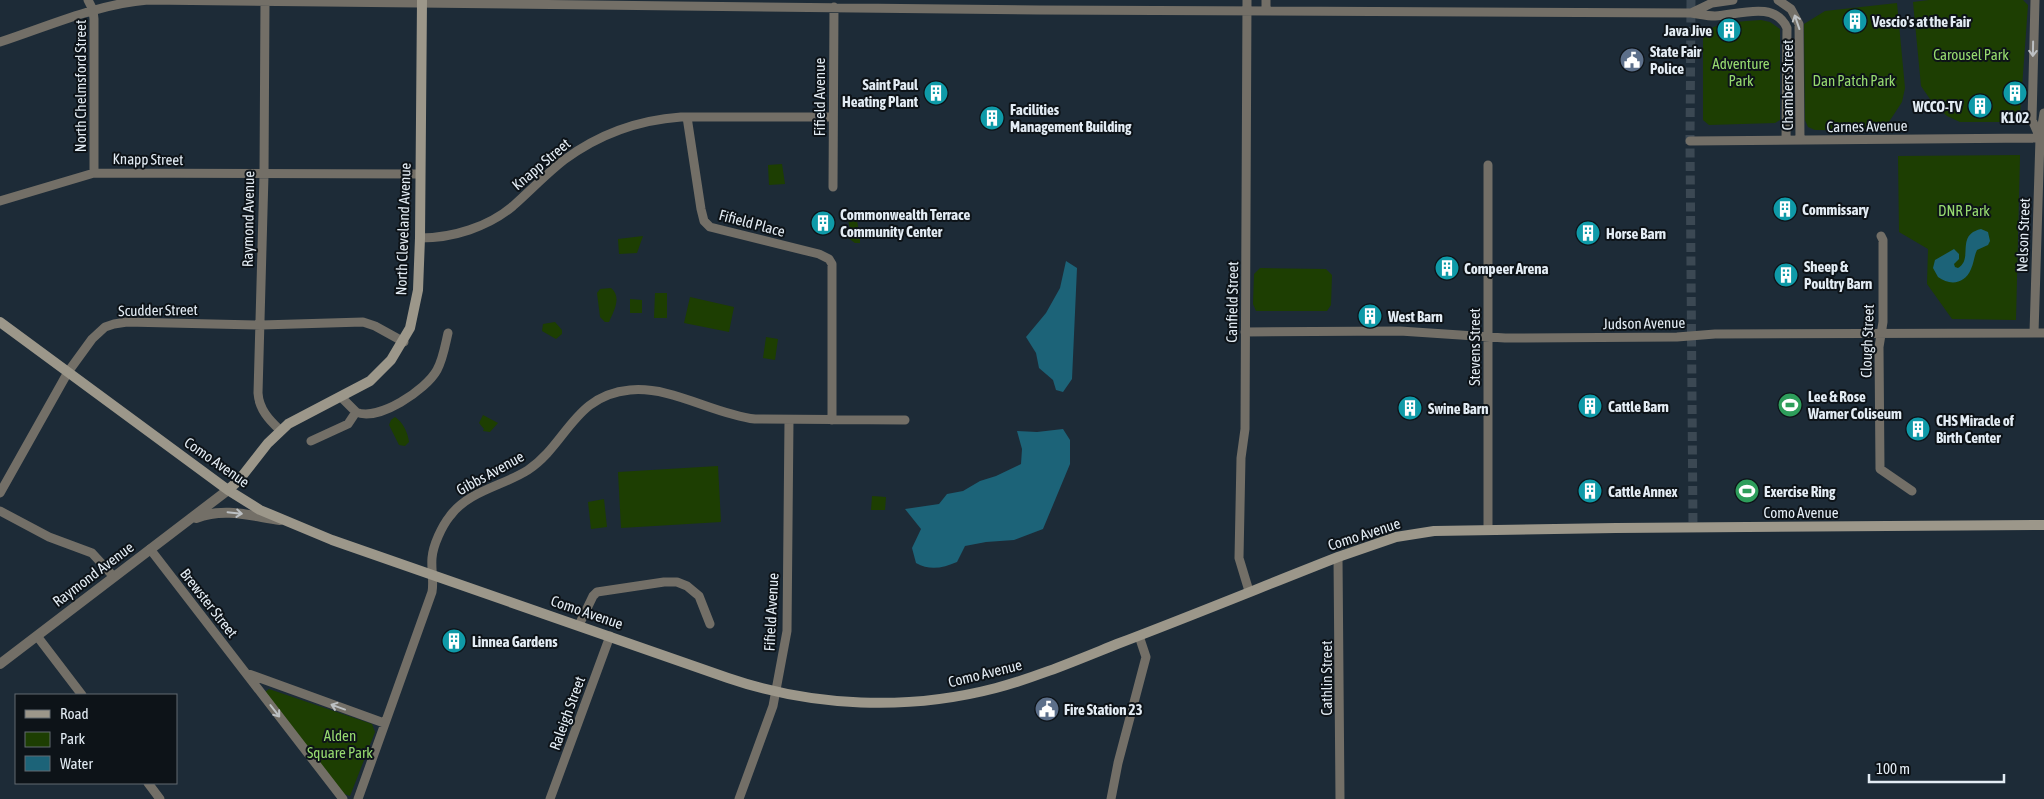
<svg xmlns="http://www.w3.org/2000/svg" width="2044" height="799" viewBox="0 0 2044 799" font-family="'Asap Condensed',sans-serif">
<style>
.green{fill:#1d3e02}
.water{fill:#1c6378}
.lines{fill:none;stroke-linecap:round;stroke-linejoin:round}
.minor-tunnel{stroke:#3b4853;stroke-width:9;stroke-dasharray:9 4.5;stroke-linecap:butt}
.minor{stroke:#736f67;stroke-width:9}
.tertiary{stroke:#736f67;stroke-width:10}
.secondary{stroke:#9c978a;stroke-width:10}
.oneway{stroke:#bcc0c3}
.labels{text-anchor:middle;dominant-baseline:central;stroke-width:4;stroke-linejoin:round;paint-order:stroke}
.poi-label{font-size:15px;font-weight:bold;fill:#e3ecf4;stroke:#0d1318;text-anchor:start}
.park-label{font-size:15px;fill:#96da6f;stroke:#0d1318}
.street-label{font-size:15px;fill:#e3ecf4;stroke:#0d1318}
</style>
<rect width="100%" height="100%" fill="#1d2b37"/>
<path class="green" d="M1929,0H2023L2028,5L2020,115L2013,122H1960L1947,116L1932,102L1921,86L1913,2Z
M1897,3L1905,88L1902,102L1883,131L1815,130L1808,127L1805,120L1804,24L1825,11Z
M1761,20L1770,22L1780,29V120L1775,123L1709,125L1703,120V37C1710,20 1745,22 1761,20Z
M2020,155L2016,320L1952,319L1927,284L1928,249L1899,232L1898,156Z
M782,164L785,184L769,185L768,165Z
M856,215L860,237V243H855L848,238L847,234L850,230L848,219Z
M643,236L637,253L619,254L618,239Z
M1260,268L1326,269L1332,275L1331,305L1327,311H1256L1253,304L1254,274Z
M611,288C622,297 614,311 609,322H605L600,317L597,293L600,289Z
M655,293H667V318H654Z
M690,297L734,307L729,332L684,323Z
M630,299L642,300V313H630Z
M555,322L562,330V334L556,339L542,331L543,324Z
M766,337L778,339L775,360L763,358Z
M483,415L498,423L490,432L483,431L484,429L479,423Z
M395,417C403,422 408,433 409,442L405,446L399,445L389,425L391,420Z
M718,466L721,522L621,528L618,472Z
M872,496L886,497L885,510H871Z
M604,499L607,527L591,529L588,502Z
M269,689L372,724L375,732L350,796L344,794L265,692Z"/>
<path class="water" d="M1981,229L1988,232L1990,241L1988,245L1977,250C1974,256 1974,263 1971,269C1965,284 1950,286 1938,277L1933,268L1935,260L1954,249L1959,254V259L1954,264L1955,267L1958,268C1974,259 1955,235 1981,229Z
M1066,261L1077,268L1072,379L1063,392L1056,390L1053,380L1039,368L1036,353L1026,337L1046,313L1060,288Z
M1063,429L1070,440V464L1043,529L1014,540L986,542L965,546L957,562C943,568 930,571 916,563L912,548L921,529L905,509L939,504L947,494L963,491L980,481L996,476L1021,464L1022,449L1017,431L1037,432Z"/>
<g class="lines">
<path class="minor-tunnel" d="M1691,0L1690,141L1693,527"/>
<path class="minor" d="M88,0L93,10L94,19V173
M265,0L264,175L258,393C259,409 269,420 280,430
M1247,0L1245,429L1241,458L1239,558L1249,591
M1266,0V11
M1778,0L1791,9L1799,24L1800,140
M2035,0L2032,120L2040,138
M1691,13L1712,3L1733,0
M0,42C49,26 97,4 148,0L1039,10L1691,13C1699,14 1707,16 1715,16C1738,15 1775,0 1787,28L1786,140
M687,117L701,209L704,221L710,227L819,254L829,259L832,264V420
M1690,141L2044,138
M833,187L834,7
M0,201L94,173L420,174
M1881,236L1883,240V322L1879,347L1880,469L1912,491
M420,238C453,238 488,227 513,206C530,191 546,174 564,160C599,134 639,120 681,117H833
M1245,332L1400,331L1505,338L1677,337L1715,334L2044,333
M2034,333L2040,138L2044,113
M341,397L356,412
M311,441L348,424L356,412C378,422 426,390 437,370C443,359 445,346 448,333
M0,493L68,372L92,339L105,327L114,324L127,322L261,325L363,322L375,326L404,342
M0,511L49,537L92,553L114,577
M1488,530V165
M150,549L343,799
M1338,557L1340,799
M579,625L593,596L597,592L664,582H677L687,586L699,596L710,624
M37,636L82,695
M246,673L384,723
M148,783L160,799
M358,799L432,592C434,581 431,569 432,558C433,545 442,526 450,516C468,491 503,486 528,470C567,444 574,395 630,390C672,386 713,414 755,419L905,420
M550,799L610,636
M739,799L773,706L787,631L789,420
M1111,799L1118,763L1146,657L1139,636"/>
<path class="tertiary" d="M196,518C225,507 251,516 280,520
M0,664L228,490"/>
<path class="secondary" d="M0,322L228,490L260,510L332,540L728,678C813,707 908,711 996,688C1037,677 1077,660 1117,644C1191,616 1264,586 1338,557L1396,537L1434,531L1616,528L2044,525
M228,490L239,480L268,443L288,424L370,381L391,360L410,328L418,290L420,238L422,0"/>
</g>
<defs><path id="oneway-shaft" d="M-6 0H5M1.5-3L5.5 0L1.5 3" fill="none" stroke-width="1.6" stroke-linecap="round" stroke-linejoin="round" transform="scale(1.25)"/></defs>
<g class="oneway">
<use href="#oneway-shaft" transform="translate(1797 22) rotate(-109)"/>
<use href="#oneway-shaft" transform="translate(2033 49) rotate(91)"/>
<use href="#oneway-shaft" transform="translate(235 513) rotate(6)"/>
<use href="#oneway-shaft" transform="translate(338 707) rotate(-160)"/>
<use href="#oneway-shaft" transform="translate(275 711) rotate(52)"/>
</g>
<defs>
<symbol id="building-disc" viewBox="-11 -11 22 22"><circle r="9.5" fill="#0f9aa8" stroke="#0d1318"/><path d="M-4-6H4V6H1V3H-1V6H-4ZM-2.5-4.3h1.7v1.8h-1.7ZM.8-4.3h1.7v1.8H.8ZM-2.5-1h1.7V.8h-1.7ZM.8-1h1.7V.8H.8Z" fill="#fff"/></symbol>
<symbol id="civic-disc" viewBox="-11 -11 22 22"><circle r="9.5" fill="#5c6f8a" stroke="#0d1318"/><path d="M-.6-6.5H3V-4.5H.6V-3L4-1V1h2V6H-6V1h2V-1L-.6-3ZM-1.2 2.5V6h2.4V2.5Z" fill="#fff"/></symbol>
<symbol id="stadium-disc" viewBox="-11 -11 22 22"><circle r="9.5" fill="#2e9e5b" stroke="#0d1318"/><path d="M0-5a6.5 5 0 1 0 0 10a6.5 5 0 1 0 0-10ZM-3.5-1.8h7v3.6h-7Z" fill="#fff"/></symbol>
</defs>
<g fill-rule="evenodd">
<use href="#building-disc" x="1841" y="7" width="28" height="28"/>
<use href="#building-disc" x="1715" y="16" width="28" height="28"/>
<use href="#civic-disc" x="1618" y="46" width="28" height="28"/>
<use href="#building-disc" x="922" y="79" width="28" height="28"/>
<use href="#building-disc" x="2001" y="79" width="28" height="28"/>
<use href="#building-disc" x="1966" y="92" width="28" height="28"/>
<use href="#building-disc" x="978" y="104" width="28" height="28"/>
<use href="#building-disc" x="1771" y="195" width="28" height="28"/>
<use href="#building-disc" x="809" y="209" width="28" height="28"/>
<use href="#building-disc" x="1574" y="219" width="28" height="28"/>
<use href="#building-disc" x="1433" y="254" width="28" height="28"/>
<use href="#building-disc" x="1772" y="261" width="28" height="28"/>
<use href="#building-disc" x="1356" y="302" width="28" height="28"/>
<use href="#stadium-disc" x="1776" y="391" width="28" height="28"/>
<use href="#building-disc" x="1576" y="392" width="28" height="28"/>
<use href="#building-disc" x="1396" y="394" width="28" height="28"/>
<use href="#building-disc" x="1904" y="415" width="28" height="28"/>
<use href="#building-disc" x="1576" y="477" width="28" height="28"/>
<use href="#stadium-disc" x="1733" y="477" width="28" height="28"/>
<use href="#building-disc" x="440" y="627" width="28" height="28"/>
<use href="#civic-disc" x="1033" y="695" width="28" height="28"/>
</g>
<g class="labels">
<g class="poi-label">
<text x="1872" y="21">Vescio's at the Fair</text>
<text x="1712" y="30" text-anchor="end">Java Jive</text>
<text x="1650" y="51">State Fair<tspan x="1650" dy="17">Police</tspan></text>
<text x="918" y="84" text-anchor="end">Saint Paul<tspan x="918" dy="17">Heating Plant</tspan></text>
<text x="1962" y="106" text-anchor="end">WCCO-TV</text>
<text x="1010" y="109">Facilities<tspan x="1010" dy="17">Management Building</tspan></text>
<text x="2015" y="117" text-anchor="middle">K102</text>
<text x="1802" y="209">Commissary</text>
<text x="840" y="214">Commonwealth Terrace<tspan x="840" dy="17">Community Center</tspan></text>
<text x="1606" y="233">Horse Barn</text>
<text x="1804" y="266">Sheep &amp;<tspan x="1804" dy="17">Poultry Barn</tspan></text>
<text x="1464" y="268">Compeer Arena</text>
<text x="1388" y="316">West Barn</text>
<text x="1808" y="396">Lee &amp; Rose<tspan x="1808" dy="17">Warner Coliseum</tspan></text>
<text x="1608" y="406">Cattle Barn</text>
<text x="1428" y="408">Swine Barn</text>
<text x="1936" y="420">CHS Miracle of<tspan x="1936" dy="17">Birth Center</tspan></text>
<text x="1608" y="491">Cattle Annex</text>
<text x="1764" y="491">Exercise Ring</text>
<text x="472" y="641">Linnea Gardens</text>
<text x="1064" y="709">Fire Station 23</text>
</g>
<g class="park-label">
<text x="1971" y="54">Carousel Park</text>
<text x="1741" y="63">Adventure<tspan x="1741" dy="17">Park</tspan></text>
<text x="1854" y="80">Dan Patch Park</text>
<text x="1964" y="210">DNR Park</text>
<text x="340" y="735">Alden<tspan x="340" dy="17">Square Park</tspan></text>
</g>
<g class="street-label">
<text transform="translate(1787 85) rotate(-90)">Chambers Street</text>
<text transform="translate(80 86) rotate(-90)">North Chelmsford Street</text>
<text transform="translate(819 97) rotate(-90)">Fifield Avenue</text>
<text transform="translate(1867 126) rotate(-1)">Carnes Avenue</text>
<text transform="translate(148 159) rotate(1)">Knapp Street</text>
<text transform="translate(541 164) rotate(-40)">Knapp Street</text>
<text transform="translate(248 219) rotate(-89)">Raymond Avenue</text>
<text transform="translate(752 223) rotate(15)">Fifield Place</text>
<text transform="translate(403 229) rotate(-88)">North Cleveland Avenue</text>
<text transform="translate(2023 235) rotate(-88)">Nelson Street</text>
<text transform="translate(1232 302) rotate(-89)">Canfield Street</text>
<text transform="translate(158 310) rotate(-1)">Scudder Street</text>
<text transform="translate(1644 323) rotate(-1)">Judson Avenue</text>
<text transform="translate(1867 341) rotate(-88)">Clough Street</text>
<text transform="translate(1474 347) rotate(-90)">Stevens Street</text>
<text transform="translate(217 462) rotate(35)">Como Avenue</text>
<text transform="translate(490 473) rotate(-29)">Gibbs Avenue</text>
<text x="1801" y="512">Como Avenue</text>
<text transform="translate(1364 534) rotate(-18)">Como Avenue</text>
<text transform="translate(93 574) rotate(-37)">Raymond Avenue</text>
<text transform="translate(209 603) rotate(52)">Brewster Street</text>
<text transform="translate(587 612) rotate(19)">Como Avenue</text>
<text transform="translate(771 612) rotate(-87)">Fifield Avenue</text>
<text transform="translate(985 673) rotate(-14)">Como Avenue</text>
<text transform="translate(1326 678) rotate(-90)">Cathlin Street</text>
<text transform="translate(567 713) rotate(-70)">Raleigh Street</text>
</g>
</g>
<rect x="15" y="694" width="162" height="90" fill="#0d1318" stroke="#636a70"/>
<rect x="25" y="710" width="25" height="8" fill="#9c978a" stroke="#636a70"/>
<text x="60" y="719" font-size="15" fill="#e3ecf4">Road</text>
<rect x="25" y="732" width="25" height="15" fill="#1d3e02" stroke="#636a70"/>
<text x="60" y="744" font-size="15" fill="#e3ecf4">Park</text>
<rect x="25" y="756" width="25" height="15" fill="#1c6378" stroke="#636a70"/>
<text x="60" y="769" font-size="15" fill="#e3ecf4">Water</text>
<path d="M1869 774v8h135v-8" fill="none" stroke="#e3ecf4" stroke-width="2.5"/>
<text x="1876" y="774" font-size="15" fill="#e3ecf4" stroke="#0d1318" stroke-width="4" paint-order="stroke">100 m</text>
</svg>
